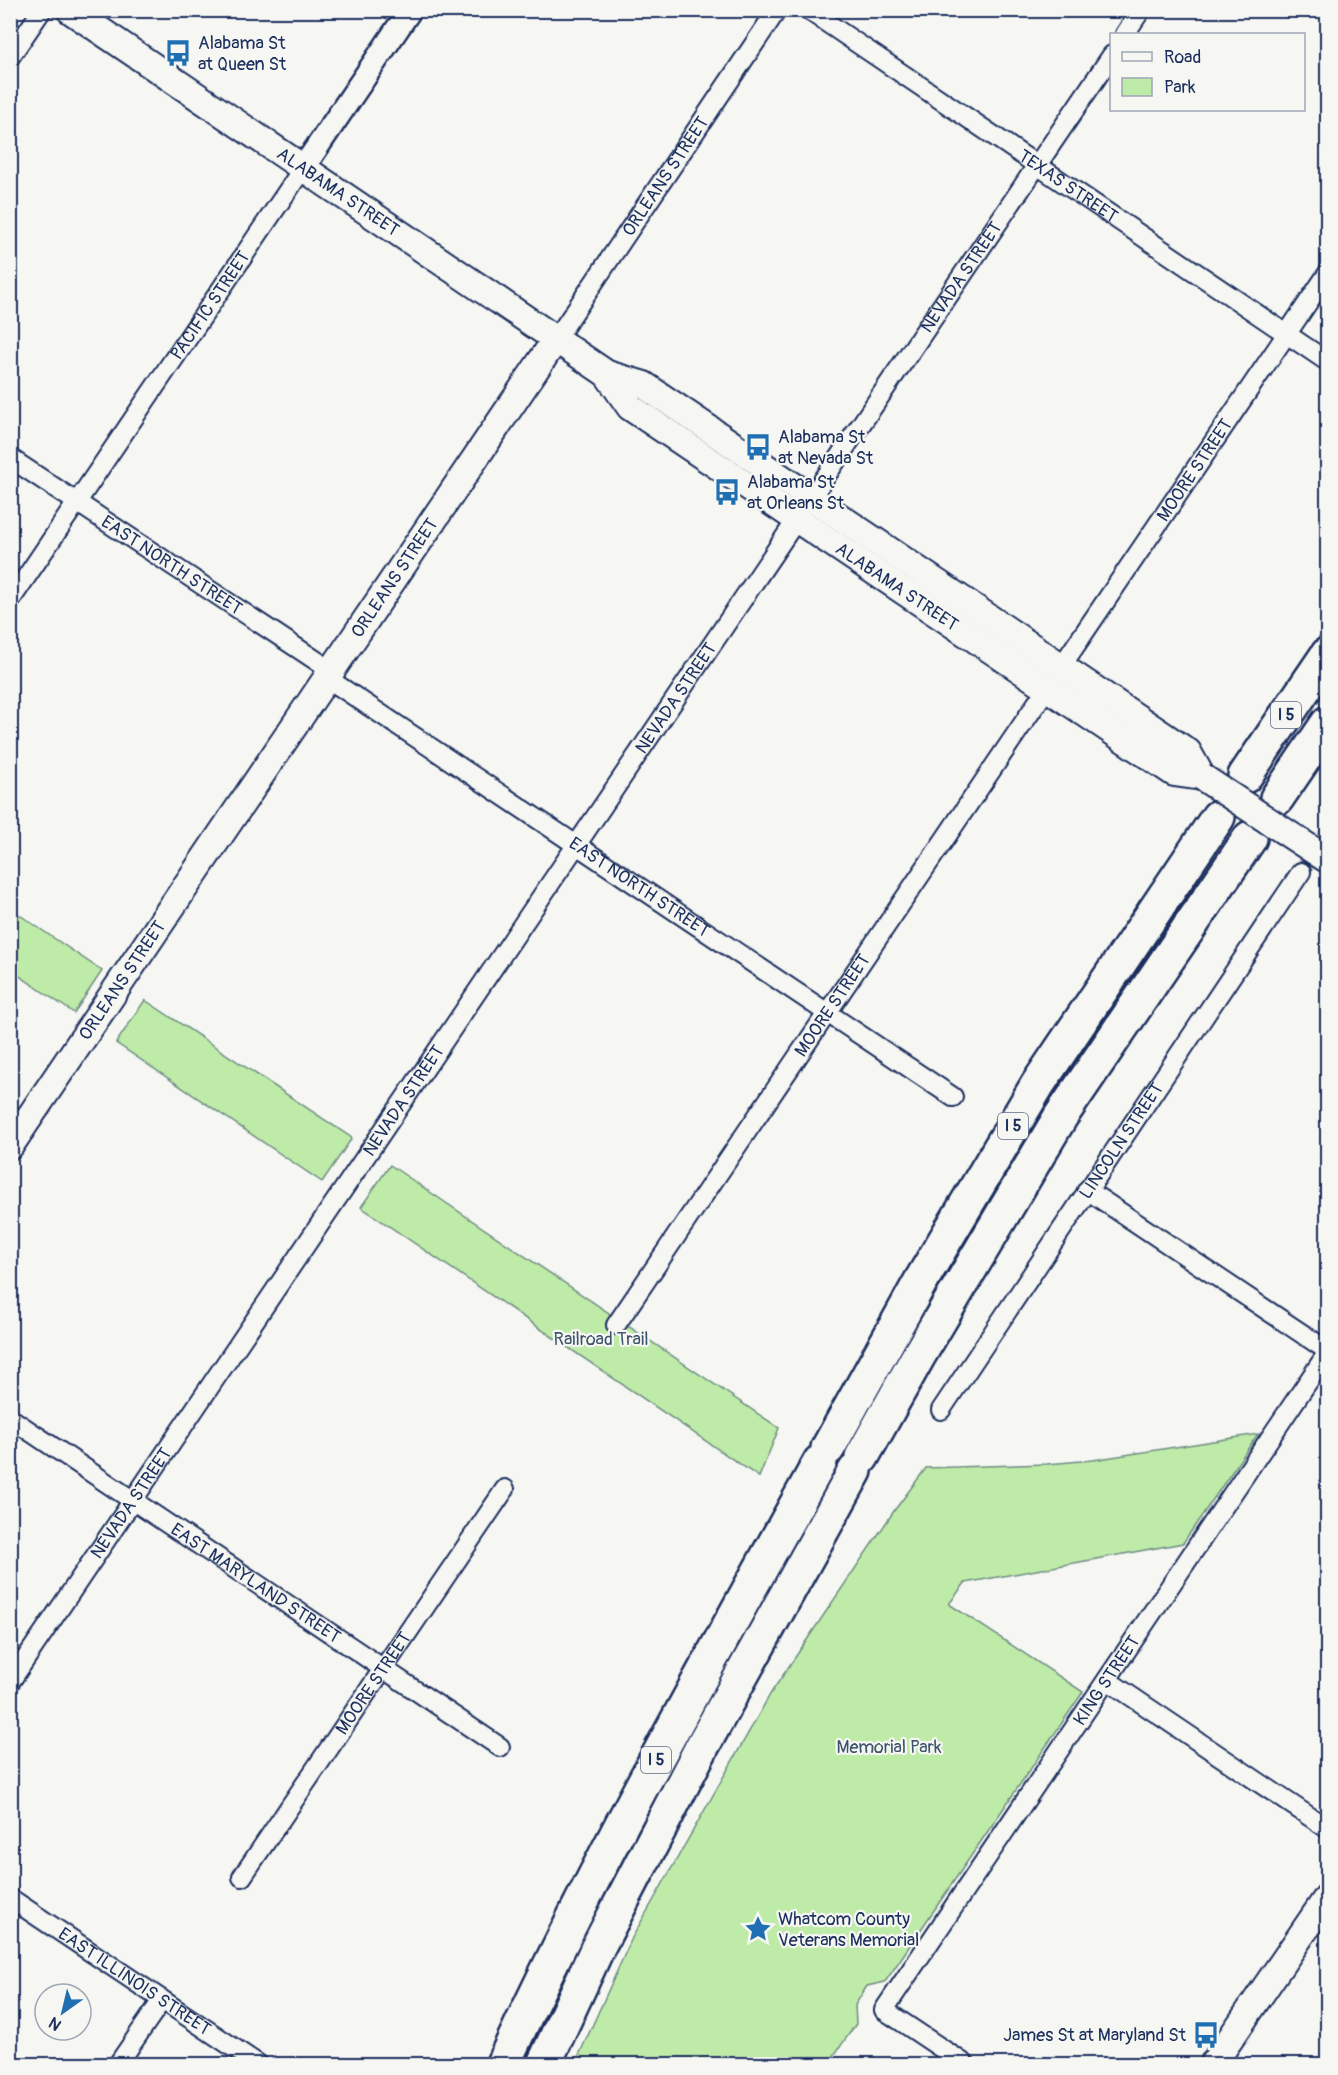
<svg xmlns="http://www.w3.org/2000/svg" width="1338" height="2075" viewBox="0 0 1338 2075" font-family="Pangolin,sans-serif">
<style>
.green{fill:#bfeba8;stroke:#6d8d83;stroke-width:1.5}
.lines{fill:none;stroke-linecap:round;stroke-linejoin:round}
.minor-tunnel{stroke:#caced4;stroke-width:18;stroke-dasharray:18 9;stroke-linecap:butt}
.minor-casing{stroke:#1b2f5e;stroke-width:22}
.tertiary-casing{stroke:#1b2f5e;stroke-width:27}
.secondary-casing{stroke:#1b2f5e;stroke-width:30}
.motorway-casing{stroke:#1b2f5e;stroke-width:38}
.minor{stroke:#f6f6f2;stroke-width:18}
.tertiary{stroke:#f6f6f2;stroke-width:22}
.secondary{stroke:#f6f6f2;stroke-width:26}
.motorway{stroke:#f6f6f2;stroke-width:33}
.secondary-bridge-casing{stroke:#1b2f5e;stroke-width:30;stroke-linecap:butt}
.secondary-bridge{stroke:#f6f6f2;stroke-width:26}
.labels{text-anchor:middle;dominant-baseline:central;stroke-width:4.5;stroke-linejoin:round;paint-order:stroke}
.shield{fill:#f6f6f2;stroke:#5d6b8a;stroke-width:1.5}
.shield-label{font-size:16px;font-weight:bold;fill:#1b2f5e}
.poi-label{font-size:18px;fill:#1b2f5e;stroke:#f6f6f2;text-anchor:start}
.street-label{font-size:18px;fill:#1b2f5e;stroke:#f6f6f2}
.park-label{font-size:18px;fill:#3c556d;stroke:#f6f6f2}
</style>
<rect width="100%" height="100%" fill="#f6f6f2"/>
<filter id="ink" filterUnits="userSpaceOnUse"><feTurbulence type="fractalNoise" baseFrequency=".0167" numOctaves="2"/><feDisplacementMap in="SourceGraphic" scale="12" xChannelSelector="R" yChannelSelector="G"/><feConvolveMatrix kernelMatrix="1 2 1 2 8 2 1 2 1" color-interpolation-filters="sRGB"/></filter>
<g filter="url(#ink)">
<path class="green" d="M11,909L102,971L74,1013L11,970Z
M145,1000L352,1138L322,1182L116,1043Z
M390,1165L779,1428L759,1477L361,1207Z
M1258,1434L1183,1543L965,1583L949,1604L1083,1692L885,1982L867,1986L855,2005L856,2024L828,2064H575L632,1938L771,1693L894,1511L926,1468L1047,1464L1093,1460Z"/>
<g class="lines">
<path class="minor-tunnel" d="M1301,872L1328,833"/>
<defs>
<g id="minor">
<path id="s1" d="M808,10L1328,362"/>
<path d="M1125,34L1141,10"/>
<path d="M10,57L42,10"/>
<path id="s2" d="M556,339L777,10"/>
<path id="s3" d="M10,458L332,671"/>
<path id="s4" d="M811,498L1112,55"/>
<path id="s5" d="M10,601L303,168"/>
<path id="s6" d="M1061,667L1328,273"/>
<path id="s7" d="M327,678L953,1097"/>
<path d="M1087,1190L1328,1351"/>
<path id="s8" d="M616,1325L1047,688"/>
<path id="s9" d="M941,1410L1301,872"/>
<path id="s10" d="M10,1418L500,1747"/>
<path d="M1107,1680L1328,1829"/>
<path id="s11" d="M10,1682L797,519"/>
<path id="s12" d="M242,1877L505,1489"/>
<path id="s13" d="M10,1898L258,2064"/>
<path d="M118,2064L162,2000"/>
<path id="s14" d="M965,2064L884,2010L1328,1352"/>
</g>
<path id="tertiary" d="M303,168L410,10"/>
<g id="secondary">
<path id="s15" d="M70,10L607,374L644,385L1188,752L1202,777"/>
<path id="s16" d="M607,374L630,407L1174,773L1202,777"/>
<path id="s17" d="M10,1146L556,339"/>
<path d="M1213,2064L1328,1896"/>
</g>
<path id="motorway" d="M1245,776L1328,654
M1277,798L1328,723
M828,1448L922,1279L1038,1084L1218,817
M862,1457L919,1355L1061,1116L1250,838
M503,2064C598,1858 710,1660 820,1462
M544,2064L598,1947L703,1745L855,1471"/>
</defs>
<use href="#minor" class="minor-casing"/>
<use href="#tertiary" class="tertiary-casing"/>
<use href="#secondary" class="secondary-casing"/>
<use href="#motorway" class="motorway-casing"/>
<use href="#minor" class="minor"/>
<use href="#tertiary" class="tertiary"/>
<use href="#secondary" class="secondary"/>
<use href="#motorway" class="motorway"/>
<defs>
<path id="secondary-bridge" d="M1202,777L1328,860"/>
</defs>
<use href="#secondary-bridge" class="secondary-bridge-casing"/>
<use href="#secondary-bridge" class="secondary-bridge"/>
</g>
</g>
<defs>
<symbol id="bus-bare" viewBox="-9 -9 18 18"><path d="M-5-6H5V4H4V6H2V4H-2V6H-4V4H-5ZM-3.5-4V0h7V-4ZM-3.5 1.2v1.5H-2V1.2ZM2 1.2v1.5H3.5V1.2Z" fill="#1f6fb2" stroke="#f6f6f2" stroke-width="2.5" paint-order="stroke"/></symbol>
<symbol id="sight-bare" viewBox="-9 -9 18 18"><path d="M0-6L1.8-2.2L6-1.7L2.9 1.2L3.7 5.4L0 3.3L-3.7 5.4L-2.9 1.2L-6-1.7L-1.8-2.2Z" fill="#1f6fb2" stroke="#f6f6f2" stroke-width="2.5" paint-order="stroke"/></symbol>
</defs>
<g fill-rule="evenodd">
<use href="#bus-bare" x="159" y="34" width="38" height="38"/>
<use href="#bus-bare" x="739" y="428" width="38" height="38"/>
<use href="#bus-bare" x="708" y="473" width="38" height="38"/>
<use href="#sight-bare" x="739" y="1910" width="38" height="38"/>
<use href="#bus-bare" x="1187" y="2016" width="38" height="38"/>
</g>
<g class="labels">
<g class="shield">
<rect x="1271" y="702" width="30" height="26" rx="4.5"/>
<rect x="998" y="1113" width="30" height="26" rx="4.5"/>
<rect x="641" y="1747" width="30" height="26" rx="4.5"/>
</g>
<g class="shield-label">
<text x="1286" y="715">I 5</text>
<text x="1013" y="1126">I 5</text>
<text x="656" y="1760">I 5</text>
</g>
<g class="poi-label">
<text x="198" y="43">Alabama St<tspan x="198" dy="21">at Queen St</tspan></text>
<text x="778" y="437">Alabama St<tspan x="778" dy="21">at Nevada St</tspan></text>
<text x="747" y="482">Alabama St<tspan x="747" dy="21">at Orleans St</tspan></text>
<text x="778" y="1919">Whatcom County<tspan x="778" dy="21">Veterans Memorial</tspan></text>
<text x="1186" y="2035" text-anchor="end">James St at Maryland St</text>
</g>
<g class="street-label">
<text stroke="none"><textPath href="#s2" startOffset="196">ORLEANS STREET</textPath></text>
<text stroke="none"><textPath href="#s1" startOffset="314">TEXAS STREET</textPath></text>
<text stroke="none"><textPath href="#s15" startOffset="324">ALABAMA STREET</textPath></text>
<text stroke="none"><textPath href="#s4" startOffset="267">NEVADA STREET</textPath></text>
<text stroke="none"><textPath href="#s5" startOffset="357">PACIFIC STREET</textPath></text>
<text stroke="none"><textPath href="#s6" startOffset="238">MOORE STREET</textPath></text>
<text stroke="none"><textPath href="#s3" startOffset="194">EAST NORTH STREET</textPath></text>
<text stroke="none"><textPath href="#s17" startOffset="686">ORLEANS STREET</textPath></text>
<text stroke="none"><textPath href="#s16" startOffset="362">ALABAMA STREET</textPath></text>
<text stroke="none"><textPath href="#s11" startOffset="1188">NEVADA STREET</textPath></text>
<text stroke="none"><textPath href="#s7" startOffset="376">EAST NORTH STREET</textPath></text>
<text stroke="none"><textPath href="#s17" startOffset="200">ORLEANS STREET</textPath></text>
<text stroke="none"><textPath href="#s8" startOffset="386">MOORE STREET</textPath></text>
<text stroke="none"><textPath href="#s11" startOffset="702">NEVADA STREET</textPath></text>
<text stroke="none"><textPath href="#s9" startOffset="324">LINCOLN STREET</textPath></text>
<text stroke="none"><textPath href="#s11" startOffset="216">NEVADA STREET</textPath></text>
<text stroke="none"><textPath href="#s10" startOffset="296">EAST MARYLAND STREET</textPath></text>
<text stroke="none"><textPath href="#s14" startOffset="495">KING STREET</textPath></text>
<text stroke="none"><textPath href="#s12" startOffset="234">MOORE STREET</textPath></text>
<text stroke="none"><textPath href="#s13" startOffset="150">EAST ILLINOIS STREET</textPath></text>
</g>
<g class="park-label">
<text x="601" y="1339">Railroad Trail</text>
<text x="889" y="1747">Memorial Park</text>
</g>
</g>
<rect width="1338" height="2075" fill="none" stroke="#f6f6f2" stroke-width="36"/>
<rect x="18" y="18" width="1302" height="2039" fill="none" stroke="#1b2f5e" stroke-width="2" filter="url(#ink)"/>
<rect x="1110" y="33" width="195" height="78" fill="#f6f6f2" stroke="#9ea6b7" stroke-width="1.5"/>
<rect x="1122" y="52" width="30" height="9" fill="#f6f6f2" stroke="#9ea6b7" stroke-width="1.5"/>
<text x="1164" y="63" font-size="18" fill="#1b2f5e">Road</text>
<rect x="1122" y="78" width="30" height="18" fill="#bfeba8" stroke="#9ea6b7" stroke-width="1.5"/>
<text x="1164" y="93" font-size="18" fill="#1b2f5e">Park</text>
<g transform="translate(63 2012) rotate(214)"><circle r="28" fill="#f6f6f2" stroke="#9ea6b7" stroke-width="1.5"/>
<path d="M0-4.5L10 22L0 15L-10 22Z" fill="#1f6fb2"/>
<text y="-9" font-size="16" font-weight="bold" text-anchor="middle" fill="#1b2f5e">N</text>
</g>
</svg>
